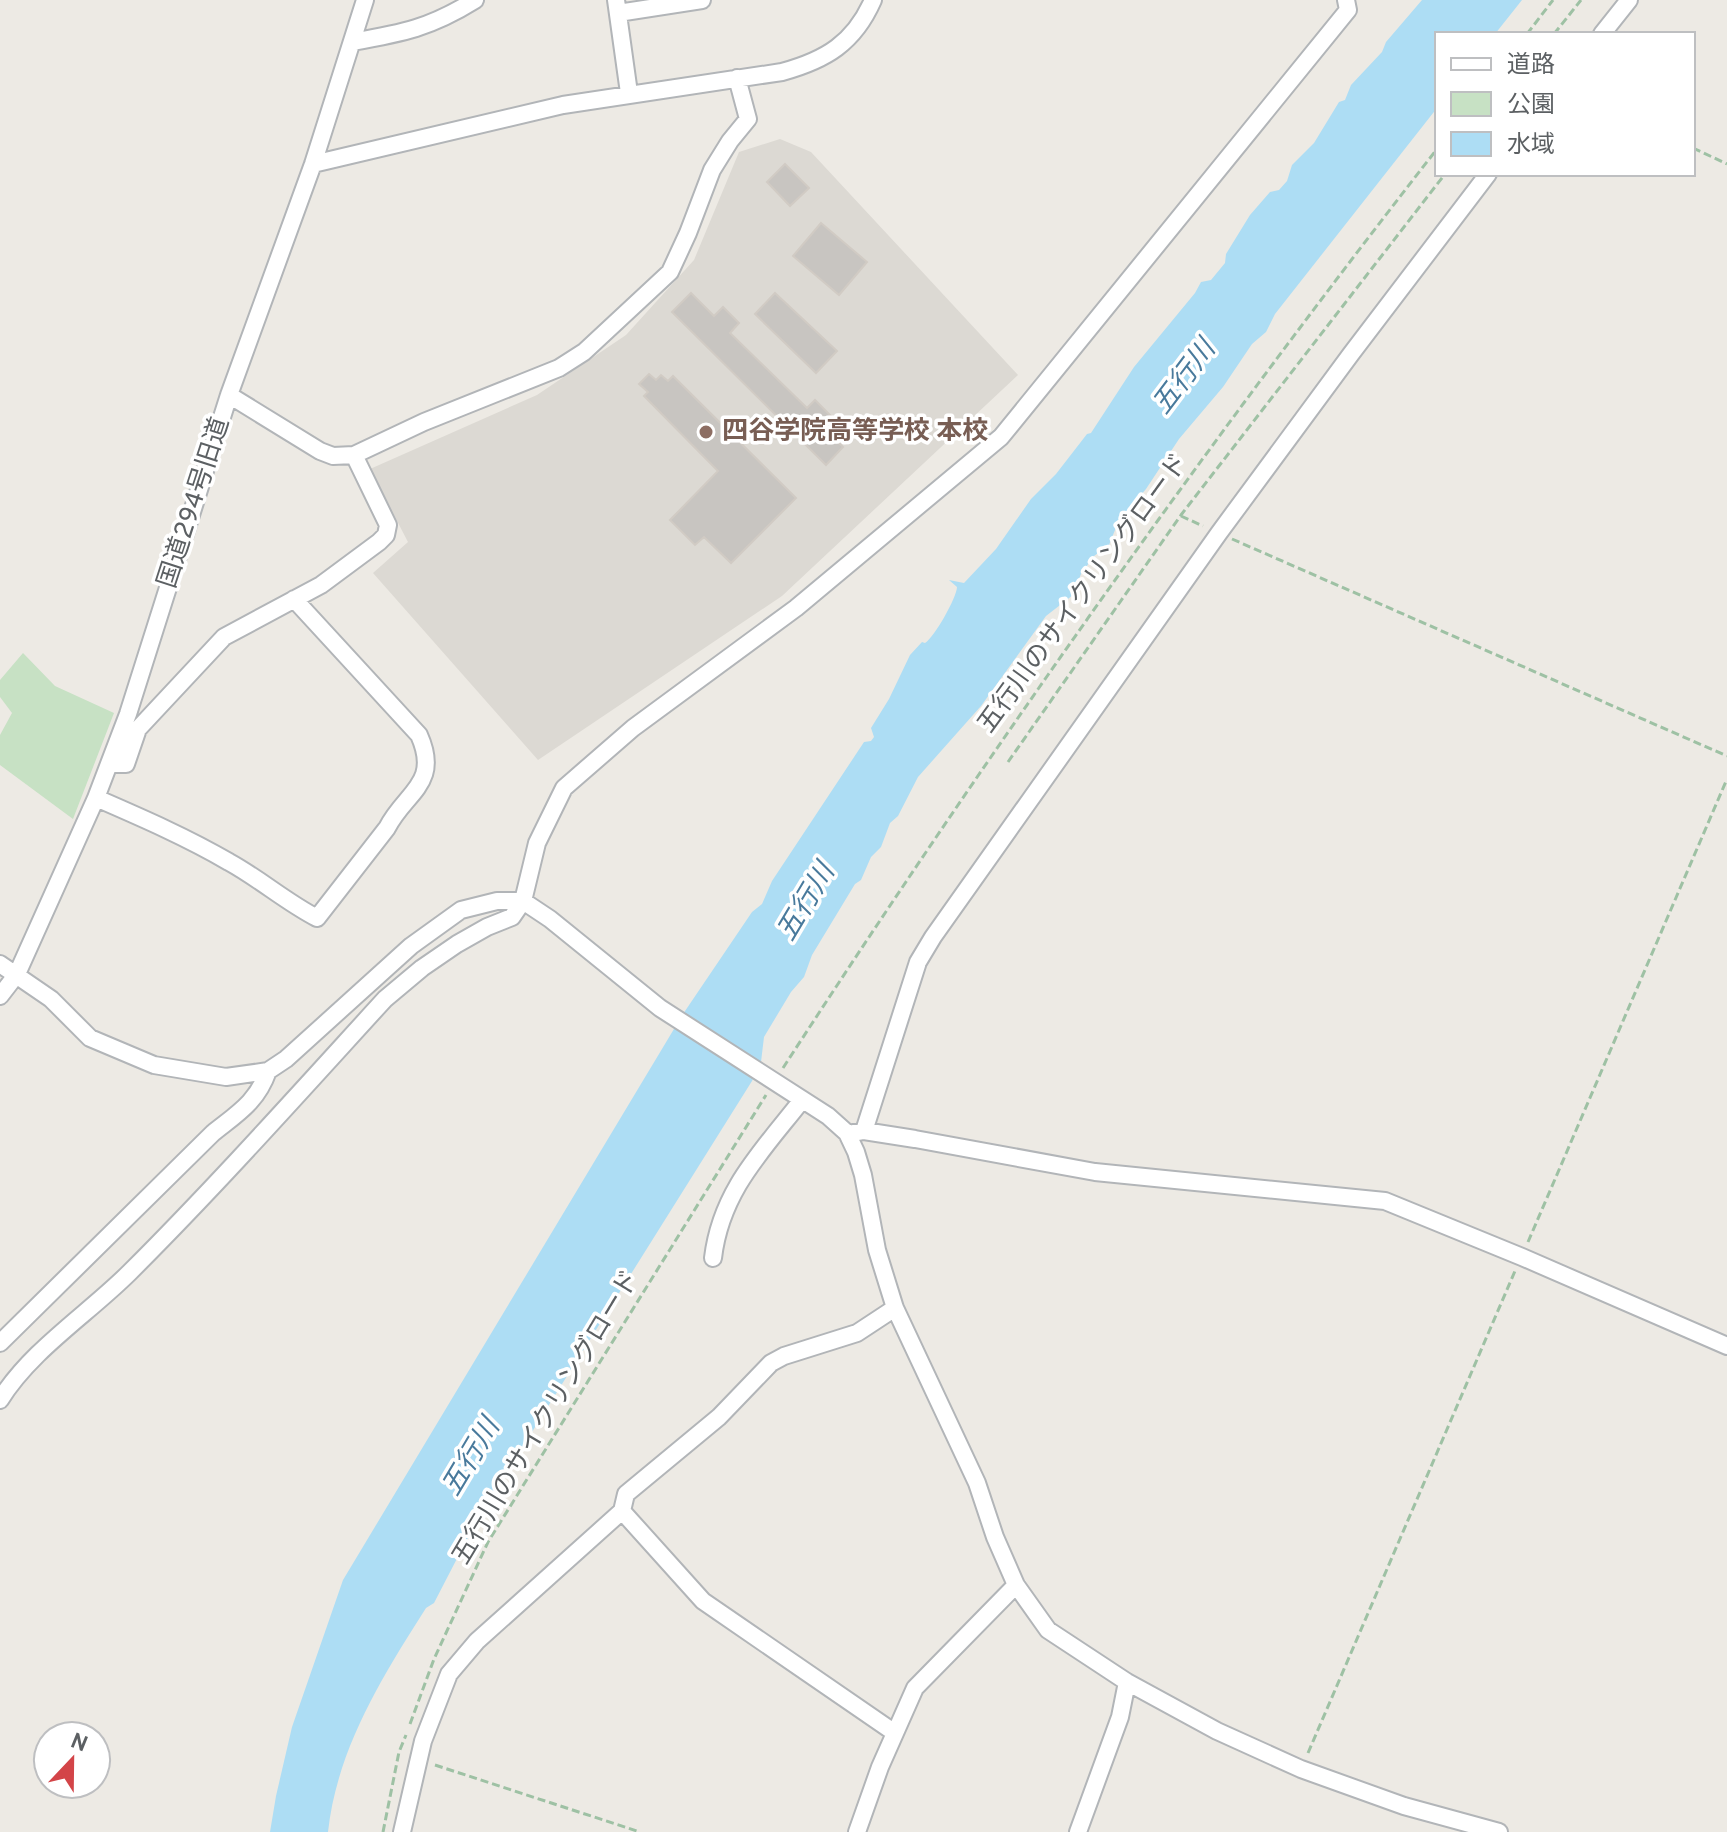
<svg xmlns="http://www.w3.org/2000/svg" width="1727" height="1832" viewBox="0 0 1727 1832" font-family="Overpass,'Noto Sans JP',sans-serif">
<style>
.education{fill:#dcd9d3}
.green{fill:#c7e1c4}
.water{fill:#adddf4}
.building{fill:#c8c5c1;stroke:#d1cbc4;stroke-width:2}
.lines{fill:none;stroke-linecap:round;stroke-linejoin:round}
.minor-casing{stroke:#b2b5b8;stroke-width:20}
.path{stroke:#9ec1a4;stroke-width:3;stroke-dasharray:8 4;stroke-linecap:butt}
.minor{stroke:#fff;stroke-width:16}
.education-dot{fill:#8d6e63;stroke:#fff;stroke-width:3}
.labels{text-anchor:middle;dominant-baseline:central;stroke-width:7;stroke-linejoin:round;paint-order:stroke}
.education-label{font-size:26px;font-weight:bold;fill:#785e54;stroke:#fff;text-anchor:start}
.street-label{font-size:26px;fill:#5c6063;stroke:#fff}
.water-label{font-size:28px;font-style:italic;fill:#497a9c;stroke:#fff}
</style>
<rect width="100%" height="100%" fill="#edeae4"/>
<path class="education" d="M780,139L811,152L1018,375L782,596L538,760L373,573L408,542L370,469L537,395L626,335L694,260L739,152Z"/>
<path class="green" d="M23,653L55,686L114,713L73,819L0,765V735L12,713L0,697V680Z"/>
<path class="water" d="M1422,0H1522L1495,34H1437V108L1275,314L1266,332L1252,344L1223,387L1179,439L1146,489L1119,520L1109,545L1094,556L1081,574L1073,595L1046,616L981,706L918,777L898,816L890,823L881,847L871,857L861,880L855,884L812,955L804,977L791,992L764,1037L761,1062L752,1081L478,1518L434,1603L426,1608C382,1677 337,1749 328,1832H270L276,1796L292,1727L343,1580L683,1014L752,912L762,904L772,881L864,742L871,741L874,737L871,728L889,699L910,655L922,642L925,643C934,638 957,597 957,587L949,580L964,583L996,549L1031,499L1056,474L1087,434L1091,433L1134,367L1195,293L1201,282L1211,280L1225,263L1226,254L1250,215L1270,192L1279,190L1287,181L1292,165L1314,143L1339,102L1345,100L1351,85L1382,52L1386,42Z"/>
<path class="building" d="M785,164L809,188L790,206L767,182Z
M821,223L867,262L839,295L793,256Z
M691,293L714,316L723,307L739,323L730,333L807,408L815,400L831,416L822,426L843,447L826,465L672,312Z
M775,293L837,351L816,373L755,314Z
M649,374L656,380L661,375L668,381L673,376L796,498L731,563L704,537L695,545L670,520L718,471L644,396L648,392L639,384Z"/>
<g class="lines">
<defs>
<path id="minor" d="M616,0L629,93
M618,13L702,0
M1602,34L1629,0
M352,42C403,33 430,28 475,0
M313,164L563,105L782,72C826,60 854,43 873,0
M229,395L320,451L333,456L354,455L424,422L559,368L584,352L670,272L688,233L712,170L730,141L748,119L737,78
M110,764H126L138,729L224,637L321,585L379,542L386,535L388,525L354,455
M96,798C142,818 186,837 229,862C260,879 286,902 317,918L387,828C405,792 441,784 419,735L294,599
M0,964L51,999L90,1038L154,1065L226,1077L268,1071L286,1059L411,946L461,910L497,901H523L550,919L660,1008L828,1116L847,1133L856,1152L863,1175L877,1250L895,1308L977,1483L995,1537L1016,1585L1048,1630L1127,1682L1217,1731L1301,1769L1404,1806L1499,1832
M0,996L17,974L96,798L128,714L229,395L313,164L365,0
M864,1131L918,962L933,937L1219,533L1351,354L1488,174
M853,1133L864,1131L915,1139L1095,1172L1385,1201L1522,1257L1727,1346
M713,1258C721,1191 762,1151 802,1100
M0,1343L213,1133C238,1113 257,1102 268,1071
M0,1400C31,1350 88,1314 130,1272C218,1184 301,1091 385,999L422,968L457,944L487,927L512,917L523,901L537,843L564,788L633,728L796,608L1001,437L1348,10L1346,0
M622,1511L703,1601L895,1733
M402,1832L423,1741L449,1674L477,1641L622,1511L626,1494L719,1417L771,1363L784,1356L857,1333L895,1308
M857,1832L880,1767L915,1688L1016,1585
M1078,1832L1120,1717L1127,1682"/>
</defs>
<use href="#minor" class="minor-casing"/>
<path class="path" d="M1527,34L1553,0
M1554,34L1581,0
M1693,148L1727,164
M1181,516L1203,526
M1232,539L1727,756
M1008,762L1181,515L1445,174
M783,1068C988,752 1205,446 1437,149
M1528,1242L1727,779
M410,1724L434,1659L488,1542L766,1095
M1308,1753L1515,1271
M435,1765L640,1832
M383,1832L399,1752L406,1735"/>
<use href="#minor" class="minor"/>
</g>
<circle class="education-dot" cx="706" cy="432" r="8"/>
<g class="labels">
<g class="education-label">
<text x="722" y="432">四谷学院高等学校 本校</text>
</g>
<g class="street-label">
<text transform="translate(195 503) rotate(-72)">国道294号旧道</text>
<text transform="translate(1084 594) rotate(-54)">五行川のサイクリングロード</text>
<text transform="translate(547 1418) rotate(-59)">五行川のサイクリングロード</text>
</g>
<g class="water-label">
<text transform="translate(1185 378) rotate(-53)">五行川</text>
<text transform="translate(807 903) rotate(-59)">五行川</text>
<text transform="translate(472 1458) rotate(-59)">五行川</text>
</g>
</g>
<rect x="1435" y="32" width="260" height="144" fill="#ffffff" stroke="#bebfc1" stroke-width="2"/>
<rect x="1451" y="58" width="40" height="12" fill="#ffffff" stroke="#bebfc1" stroke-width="2"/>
<text x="1507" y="72" font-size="24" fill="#5c6063">道路</text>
<rect x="1451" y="92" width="40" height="24" fill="#c7e1c4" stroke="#bebfc1" stroke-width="2"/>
<text x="1507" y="112" font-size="24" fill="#5c6063">公園</text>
<rect x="1451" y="132" width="40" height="24" fill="#adddf4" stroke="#bebfc1" stroke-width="2"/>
<text x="1507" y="152" font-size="24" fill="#5c6063">水域</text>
<g transform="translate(72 1760) rotate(22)"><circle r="38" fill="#ffffff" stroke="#bebfc1" stroke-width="2"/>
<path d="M0-6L14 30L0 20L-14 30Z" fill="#d34448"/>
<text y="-12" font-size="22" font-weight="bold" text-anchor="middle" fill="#5c6063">N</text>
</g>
</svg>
